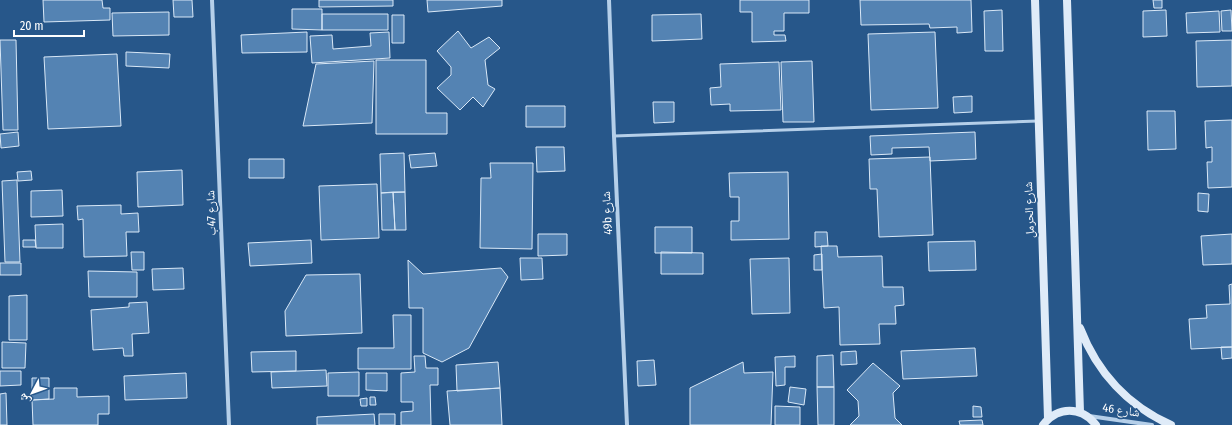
<svg xmlns="http://www.w3.org/2000/svg" width="1232" height="425" viewBox="0 0 1232 425" font-family="'Fira Sans Condensed','Noto Naskh Arabic',sans-serif">
<style>
.building{fill:#5483b3;stroke:#d9e8f7}
.lines{fill:none;stroke-linecap:round;stroke-linejoin:round}
.lane{stroke:#b5cfe9;stroke-width:3}
.street{stroke:#b5cfe9;stroke-width:4}
.secondary{stroke:#dfebf8;stroke-width:8}
.labels{text-anchor:middle;dominant-baseline:central;stroke-width:3.5;stroke-linejoin:round;paint-order:stroke}
.street-label{font-size:12px;fill:#fff;stroke:#27578a}
</style>
<rect width="100%" height="100%" fill="#27578a"/>
<path class="building" d="M43,0H102L103,8H110V20L44,22Z
M173,0H192L193,17H174Z
M319,0H393V6L319,7Z
M427,0H502V6L428,12Z
M740,0H809V13H784V31H774V35H785L786,41L752,42V12H740Z
M860,0H971L972,32L957,33V27L930,28L929,24L861,25Z
M1153,0H1162V8H1154Z
M292,9H322V30L292,29Z
M1002,10L1003,51H985L984,11Z
M1166,10L1167,36L1143,37V11Z
M1231,10L1232,31H1222L1221,11Z
M1219,11L1220,32L1187,33L1186,13Z
M169,12V35L113,36L112,13Z
M322,14H388V30H322Z
M701,14L702,39L652,41V15Z
M392,15H404V43H392Z
M458,31L471,48L489,37L500,48L485,60L488,85L495,89L483,107L473,97L460,110L437,88L451,75V67L437,51Z
M307,32V52L242,53L241,35Z
M389,32L390,58L312,63L310,36L332,35L333,49L371,46L370,33Z
M935,32L938,108L871,110L868,34Z
M0,40H16L18,130H3Z
M1232,40V86L1197,87L1196,41Z
M126,52L170,54L169,68L126,66Z
M117,54L121,126L48,129L44,57Z
M376,60H426V113H447V134H376Z
M374,61L372,123L303,126L316,64Z
M812,61L814,122H783L781,62Z
M779,62L781,110L730,111V104L711,105L710,88L721,87L720,64Z
M972,96V112L954,113L953,97Z
M653,102H674V122L654,123Z
M526,106H565V127H526Z
M1147,111H1175L1176,149L1148,150Z
M1232,120V187L1208,188L1207,162H1212V147L1206,148L1205,121Z
M18,132L19,146L1,148L0,134Z
M975,132L976,159L930,161L929,147L892,148V154L871,155L870,136Z
M536,147H564L565,171L537,172Z
M404,153L405,192L381,193L380,154Z
M435,153L437,166L411,168L409,155Z
M930,157L933,235L879,237L877,189H870L869,159Z
M249,159H284V178H249Z
M490,163H533L532,249L480,248L481,178H491Z
M182,170L183,205L138,207L137,172Z
M31,171L32,180L18,181L17,172Z
M788,172L789,239L731,240V221H739V197H730L729,173Z
M17,180L20,262H5L2,181Z
M377,184L379,238L321,240L319,186Z
M62,190L63,216L31,217V191Z
M393,192L395,230H382L381,193Z
M393,192H405L406,230H395Z
M1198,193L1209,194L1208,212L1198,211Z
M121,205V214L138,213L139,232H126L127,256L84,257L83,219L78,220L77,206Z
M63,224V248H36L35,225Z
M655,227H692V253H655Z
M815,232H827L828,246L815,247Z
M538,234H567V255L538,256Z
M1232,234V264L1203,265L1201,236Z
M23,240H35L36,247H23Z
M311,240L312,263L250,266L248,243Z
M975,241L976,270L929,271L928,242Z
M821,246H837L838,257L882,256L883,287H903L904,305L895,306L896,324H879L880,344L840,345L839,307L824,308Z
M131,252H144V270H132Z
M661,252L703,253V274H661Z
M822,254V270H814V255Z
M520,258H542L543,279L521,280Z
M789,258L790,313L752,314L750,259Z
M408,260L423,274L501,268L508,277L469,348L442,362L423,353V308H409Z
M0,263H21V275H0Z
M183,268L184,289L153,290L152,269Z
M88,271L137,272V297H89Z
M360,274L362,333L286,336L285,311L306,275Z
M1232,284V347L1191,349L1189,319L1207,318L1206,305L1230,304L1229,285Z
M27,295V340H9V296Z
M147,302L149,333L132,334L133,356H124L123,348L93,350L91,310L129,307V303Z
M393,315H411V369H358V348H394Z
M2,342L26,343L25,368H2Z
M1221,347H1232V358L1222,359Z
M975,348L977,376L903,379L901,351Z
M296,351V371L252,372L251,352Z
M856,351L857,364L841,365V352Z
M833,355L834,387H817V356Z
M414,356H425L426,368H438V385H430L431,425H401V412L413,411V402H401V373L415,372Z
M795,356V367H785V385L776,386L775,357Z
M654,360L656,385L638,386L637,361Z
M498,362L500,388L457,391L456,365Z
M743,362L744,373L773,372L771,425H690V388Z
M873,363L900,386L893,393L895,418L902,425H850L859,416L858,401L847,390Z
M326,370L327,386L272,388L271,372Z
M0,371H21V385L0,386Z
M359,372V396H328V373Z
M186,373L187,398L125,400L124,376Z
M366,373H387V391L366,390Z
M32,378H49V399L32,400Z
M790,387L806,389L804,405L788,402Z
M817,387H834V425H818Z
M54,388H77V397L109,396V414H98V425H33L32,400L54,399Z
M500,388L502,425H450L447,391Z
M6,393L7,425H0V394Z
M370,397H375L376,405H370Z
M367,398V406H361L360,399Z
M775,406L800,407V425H775Z
M973,406L981,407L982,417H973Z
M374,414L375,425H317V417Z
M379,414H395V425H379Z
M982,420L983,425H960L959,421Z"/>
<g class="lines">
<path class="lane" d="M614,136L1038,121"/>
<path class="street" d="M212,0L229,425
M609,0L614,136L627,425
M1089,416L1152,425"/>
<path class="secondary" d="M1035,0L1048,419
M1067,0L1080,412
M1080,328C1097,372 1128,406 1171,425
M1043,425C1058,406 1081,406 1096,425"/>
</g>
<g class="labels">
<g class="street-label">
<text transform="translate(1029 210) rotate(-92)">شارع الحرمل</text>
<text transform="translate(211 213) rotate(-92)">شارع 47ب</text>
<text transform="translate(607 213) rotate(-93)">49b شارع</text>
<text transform="translate(1121 410) rotate(8)">شارع 46</text>
</g>
</g>
<g transform="translate(32 393) rotate(229)" stroke="#27578a" stroke-width="3" paint-order="stroke">
<path d="M0-3L7 15L0 10L-7 15Z" fill="#ffffff"/>
<text y="-6" font-size="11" font-weight="bold" text-anchor="middle" fill="#ffffff">ش</text>
</g>
<path d="M14 30v6h70v-6" fill="none" stroke="#ffffff" stroke-width="2"/>
<text x="20" y="30" font-size="12" fill="#ffffff" stroke="#27578a" stroke-width="3" paint-order="stroke">20 m</text>
</svg>
